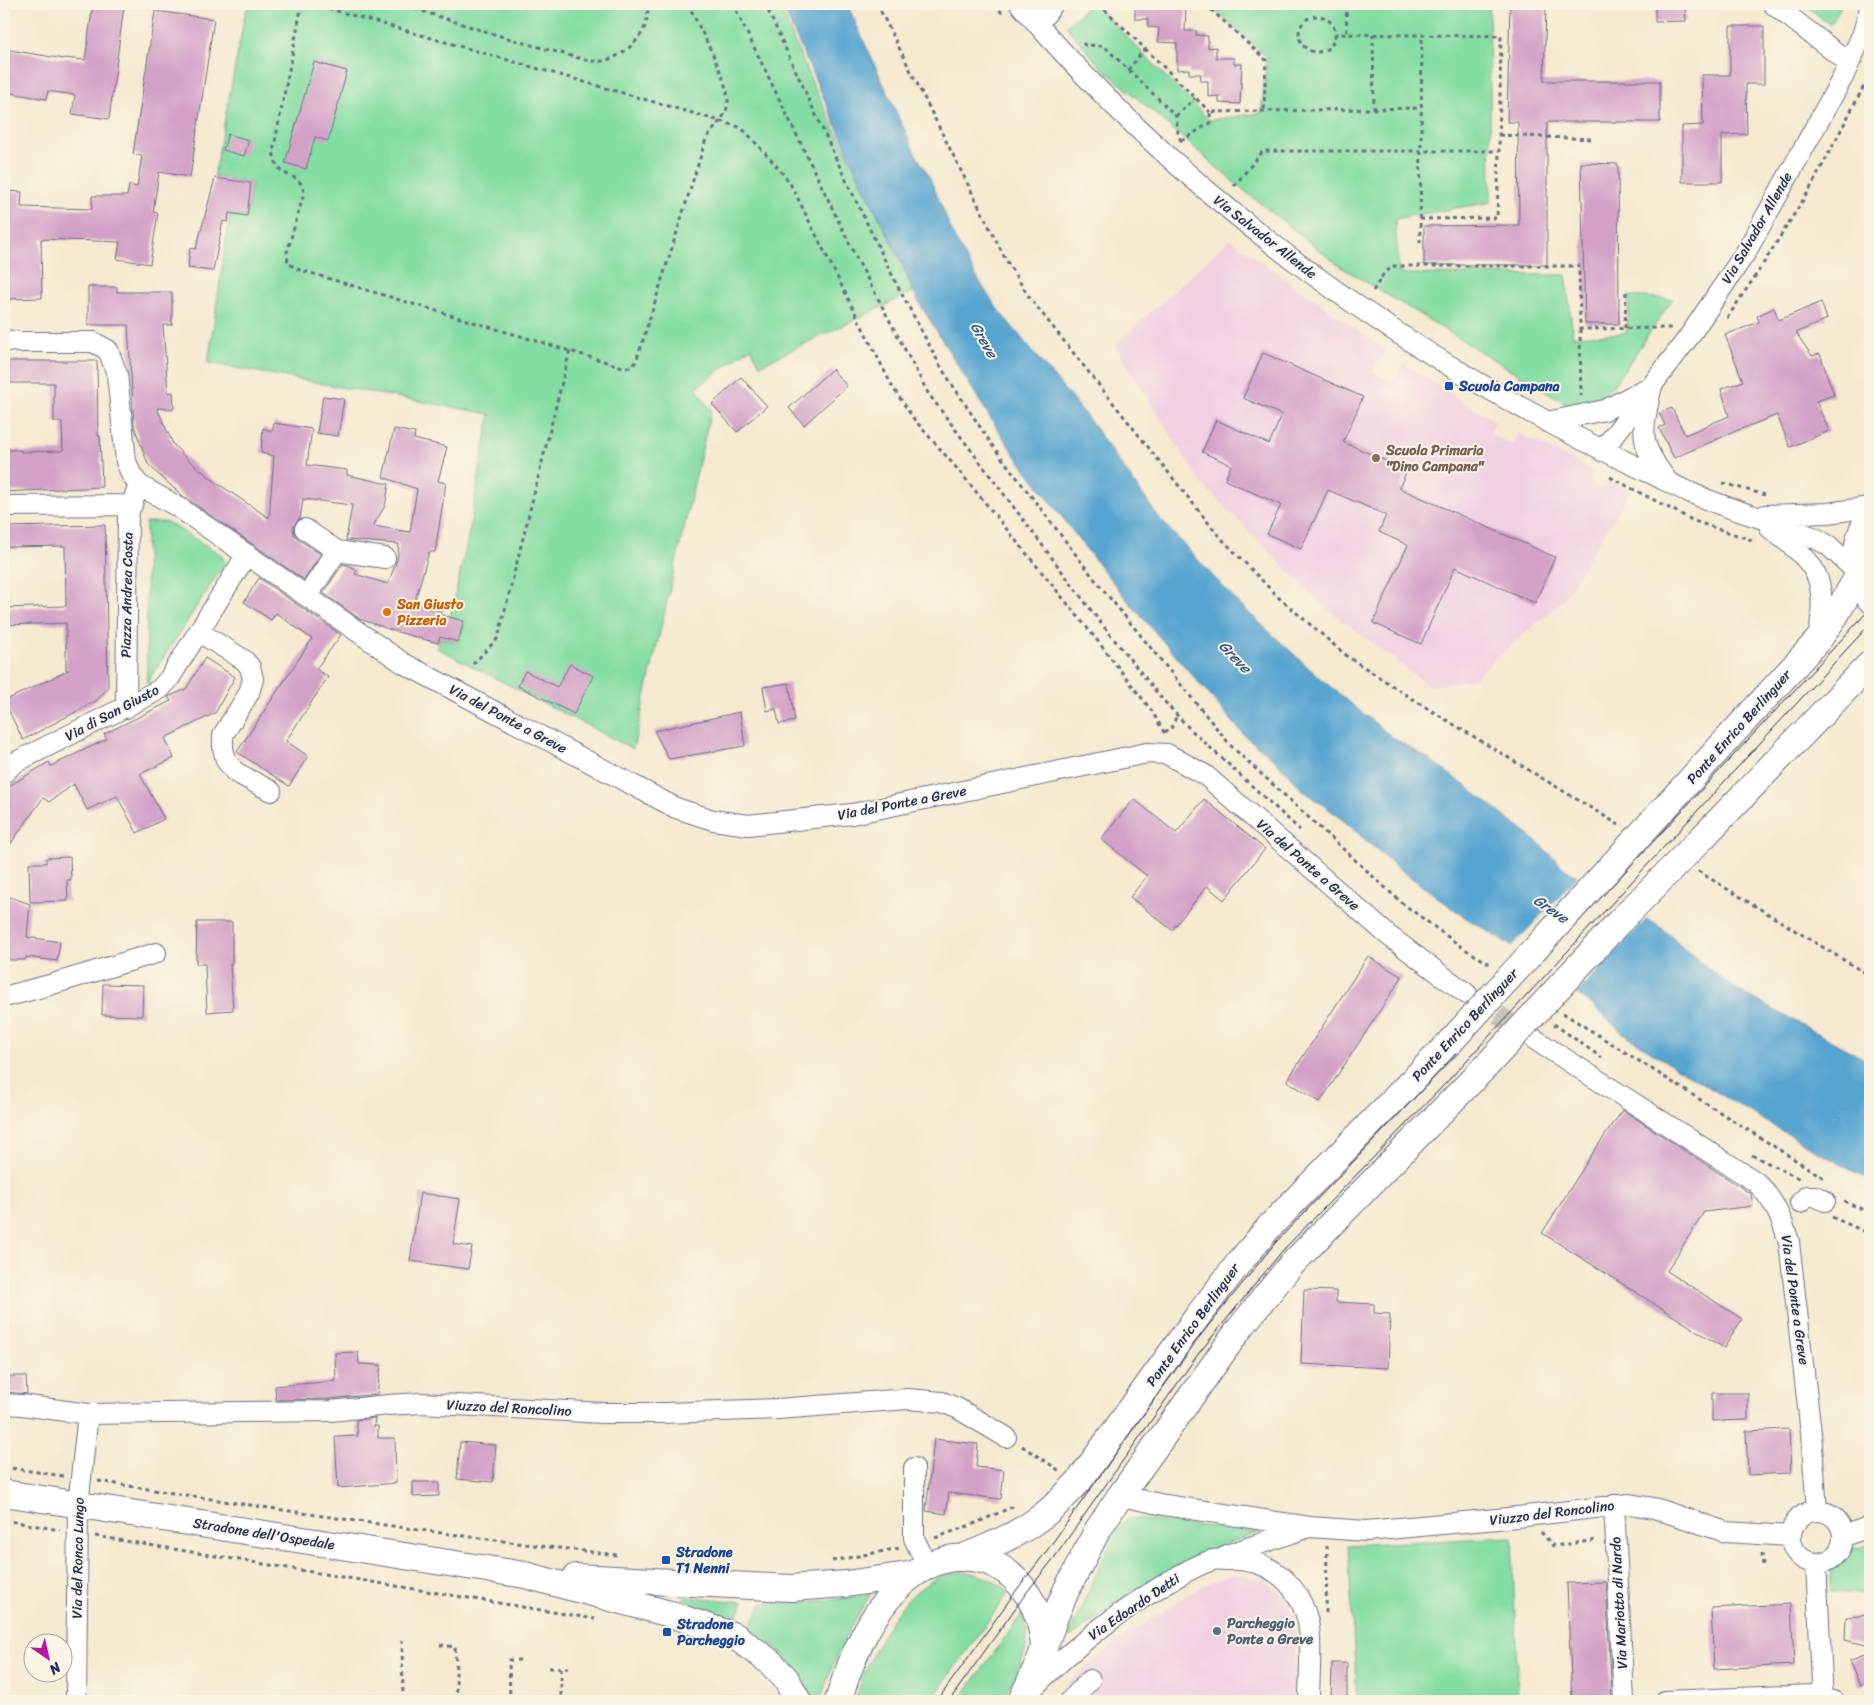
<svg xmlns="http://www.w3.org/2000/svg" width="1874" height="1705" viewBox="0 0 1874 1705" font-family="Sriracha,sans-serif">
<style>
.built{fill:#f1d0e2}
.green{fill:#84dda3;stroke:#508680}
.water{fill:#57a4d0;stroke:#396a97}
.pier{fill:#f5e9cf}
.building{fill:#d3a1c8}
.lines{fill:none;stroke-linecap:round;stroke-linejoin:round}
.minor-tunnel{stroke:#c9c4b8;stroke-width:20;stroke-dasharray:20 10;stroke-linecap:butt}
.minor-casing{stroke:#677086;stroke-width:22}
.major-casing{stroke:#677086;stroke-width:28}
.path{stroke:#677086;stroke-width:3;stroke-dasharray:4 4;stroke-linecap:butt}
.minor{stroke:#fff;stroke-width:20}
.major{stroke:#fff;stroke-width:26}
.tram{stroke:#1b2f5e;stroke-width:1}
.major-bridge-casing{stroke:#677086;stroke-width:28;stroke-linecap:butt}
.major-bridge{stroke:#fff;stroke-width:26}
.transit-dot{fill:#1a4fb4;stroke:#fcf5e5;stroke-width:2}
.education-dot{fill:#8d6e63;stroke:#fcf5e5;stroke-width:2}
.food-dot{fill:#e8710a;stroke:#fcf5e5;stroke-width:2}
.service-dot{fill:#5c6f8a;stroke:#fcf5e5;stroke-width:2}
.labels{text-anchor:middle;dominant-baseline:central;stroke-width:4;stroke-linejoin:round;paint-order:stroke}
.street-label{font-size:14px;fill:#1b2f5e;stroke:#fcf5e5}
.transit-label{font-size:14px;font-weight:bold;fill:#164399;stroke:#fcf5e5;text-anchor:start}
.education-label{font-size:14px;font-weight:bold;fill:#785e54;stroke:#fcf5e5;text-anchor:start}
.food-label{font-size:14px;font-weight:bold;fill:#c56008;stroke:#fcf5e5;text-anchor:start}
.service-label{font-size:14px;font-weight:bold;fill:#4e5e75;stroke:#fcf5e5;text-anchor:start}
.water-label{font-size:15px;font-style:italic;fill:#305886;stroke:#fcf5e5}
</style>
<rect width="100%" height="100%" fill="#fcf5e5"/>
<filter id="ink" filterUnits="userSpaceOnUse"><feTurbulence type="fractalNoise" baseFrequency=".02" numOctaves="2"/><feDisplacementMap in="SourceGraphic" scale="10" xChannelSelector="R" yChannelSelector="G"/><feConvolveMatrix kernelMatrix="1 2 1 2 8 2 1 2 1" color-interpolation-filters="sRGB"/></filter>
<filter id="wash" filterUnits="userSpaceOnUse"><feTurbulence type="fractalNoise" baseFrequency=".0096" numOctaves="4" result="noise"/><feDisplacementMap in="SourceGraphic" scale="20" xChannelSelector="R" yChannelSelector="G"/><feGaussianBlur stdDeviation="1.12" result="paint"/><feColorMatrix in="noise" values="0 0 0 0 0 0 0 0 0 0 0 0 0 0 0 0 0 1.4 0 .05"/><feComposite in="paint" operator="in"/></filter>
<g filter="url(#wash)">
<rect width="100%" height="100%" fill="#f5e9cf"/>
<path class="built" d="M1230,239L1385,350L1373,371L1382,377L1391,382L1404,364L1496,422L1489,434L1512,445L1519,434L1592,470L1591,484L1600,489L1612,482L1630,492L1563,600L1473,679L1429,686L1325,607L1201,483L1115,346Z
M1232,1574L1263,1579L1283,1595L1295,1619V1701H1052L1070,1681L1118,1641L1200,1587Z"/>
<path class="green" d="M250,4H778L814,87L901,262L913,292L760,365L751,347L696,388L711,410L633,749L437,648L440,638L458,642L464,622L450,617L467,543L490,414L208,363L230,214L247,217L252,183L214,176L245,14Z
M1090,4H1094L1209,120L1261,113L1267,57L1207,4H1489L1491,202L1395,219L1399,274L1566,275L1573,336L1627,333L1629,296L1673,299L1613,386L1577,410L1341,267L1237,185L1100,66L1066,26Z
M1804,4H1842L1830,25Z
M146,522H167L222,555L225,563L147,683Z
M1128,1518L1260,1532L1193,1556L1136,1591L1067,1639L1109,1546L1122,1524Z
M1512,1537L1518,1701H1357L1348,1545Z
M1870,1543V1596L1832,1591C1830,1569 1828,1561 1844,1545L1860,1549Z
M963,1571C982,1575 995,1580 1009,1592L931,1701H855C868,1657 897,1592 944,1575C950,1573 957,1573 963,1571Z
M871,1594L847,1634L831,1670L820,1701H814C800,1668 779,1648 749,1629L762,1603C799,1603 834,1601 871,1594Z
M687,1597L744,1602L734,1622L722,1617L679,1606L678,1601Z
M1022,1614C1024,1620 1027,1627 1027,1634C1028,1657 1012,1682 1001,1701H959Z"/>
<path class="water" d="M781,4H847L914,151L930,178L955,239L976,276L996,307L1090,421L1159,518L1237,602L1322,680L1392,737L1427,758L1467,787L1541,845L1565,869L1663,929L1699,961L1734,988L1870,1062V1181L1768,1123L1659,1057L1624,1034L1592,1005L1501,939L1466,918L1398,868L1337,815L1304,791L1274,759L1245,736L1128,601L1083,545L1013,452L989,416L918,301L902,262L864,187Z"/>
<path class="pier" d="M1579,875L1648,917L1574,996L1510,949Z"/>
<g id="blocks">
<path class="building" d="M93,4L124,6L109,119L72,114L75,95L48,91L46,99L4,92V49L64,59V58L85,60Z
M1135,4H1186L1185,31H1197L1196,35L1208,36V48L1216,47V58H1234V64H1242L1240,104L1219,103V96L1208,97V81H1200L1201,74H1189V69L1177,70V43L1158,42L1159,28L1148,27V19H1135Z
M1510,4H1546L1544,81H1660V122H1547V265H1424V226L1519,225L1518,122H1507Z
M1655,4H1685L1686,21L1655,22Z
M155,11L214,19L190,177L159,172L153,212L158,213L150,264L117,259L120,242L41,239L42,298L5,299L4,191L22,192L21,207L92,209V196H127L129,185L137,187L142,156L133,154Z
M1730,26H1764V84H1746L1747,134L1722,135V182H1682V126L1703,125L1702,75H1730Z
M314,62L347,71L328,141L315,137L306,169L285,163Z
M228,134L249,140L244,156L223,150Z
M1581,163L1618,164L1619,324H1585Z
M215,178L251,183L247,216L229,213L228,222L223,221L213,271L188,268L190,248L196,249Z
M88,287H117V292H172V325H163L168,393L173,392L174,409L157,408L173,444L187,459L217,483L269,518L274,456L261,453L263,428L272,431L274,423L312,429L307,465L347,470V475L389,484L385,506L373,526L410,532L417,489L383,477L394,429L415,433L414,439L447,447L438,481L446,483L435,552H429L414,604L443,612L442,615L464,621L458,642L440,637L438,643L394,631L360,619L323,593L343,564L348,565L357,570L355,574L388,584L397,560L399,544L346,540L352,505L303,499L300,518L296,522L293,528L294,534L298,539L321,554L304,580L183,496L160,476L148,464L134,426L128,325H88Z
M1821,302L1827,319L1796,333L1812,356L1820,354L1834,395L1816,401L1829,431L1790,447L1777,415L1736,431L1674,458L1659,428L1665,425L1659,413L1672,408L1685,435L1729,416L1721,389L1743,381L1725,335L1759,322L1757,316L1774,308L1779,320Z
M1263,353L1363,397L1343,442L1407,470L1399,488L1555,557L1535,603L1455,567L1421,644L1373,623L1408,545L1379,532L1386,515L1328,490L1301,549L1267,534L1281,505L1225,480L1231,465L1202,452L1216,420L1269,444L1282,415L1243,398Z
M4,361H97L98,436H100L102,487L4,492V450H21V452L63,451L62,422H54V383H4Z
M832,369L847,386L804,425L789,408Z
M741,377L767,406L737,432L712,404Z
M323,396L344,399L338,436L317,433Z
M105,525L108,688L96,701L23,740L4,701L69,670H66V623L4,625V608L66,606L65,546L4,547V527Z
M259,578L341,635L316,669L328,677L286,741L308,756L289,786L237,752L312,639L276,613L271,620L244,602Z
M205,658L235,677L215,713L165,738L174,758L140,774L164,819L137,833L117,796L87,810L74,784L49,802L43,798L4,853V793L9,786L49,762L51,766L107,739L104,734L171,701L168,697L186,689Z
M570,664L593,676L574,714L518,686L525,671L557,687Z
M789,683L795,721L779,724L776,709L767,711L763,687Z
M740,712L745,746L669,759L654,731Z
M1134,799L1176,833L1204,799L1265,849L1224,900L1207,886L1172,930L1130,897L1147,876L1101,839Z
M70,857L71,880H67L68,901L30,902L29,863H46V858Z
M7,896L30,904L27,937L60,942L57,961L26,957L25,960H4L8,937L4,934V910Z
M197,922H232V964H230L233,1010L207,1012L205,964H196Z
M1368,956L1402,977L1320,1102L1287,1081Z
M103,984L143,985L142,1016L102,1015Z
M1623,1110L1751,1194L1753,1206L1704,1212L1667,1271L1742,1319L1724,1348L1542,1233L1596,1148Z
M420,1193L460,1199L453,1244L472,1247L468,1269L410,1261Z
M1304,1290L1336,1291V1302L1374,1304V1313L1390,1314L1388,1368L1301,1364Z
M358,1352L359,1364L381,1365L377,1394L330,1399L276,1400L275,1386L336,1381L335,1353Z
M4,1376H26L27,1394L4,1392Z
M1712,1393H1748V1420L1712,1421Z
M375,1418L374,1426H378V1438H395L396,1483L338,1488L335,1437L358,1436L356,1420Z
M1789,1429L1791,1473L1748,1475L1746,1431Z
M934,1439L978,1444L976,1467L1004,1470L1001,1499L949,1493L946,1514L926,1511Z
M460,1442L496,1445L493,1482L457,1479Z
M413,1482H439V1496L413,1497Z
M1606,1582L1612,1701H1572L1567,1583Z
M1791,1604L1794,1665L1714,1669L1711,1608Z
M1870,1615V1646L1845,1640L1846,1617Z
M1870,1653V1681L1860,1686L1849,1661Z
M1332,1663H1347V1701H1331Z"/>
</g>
</g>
<g filter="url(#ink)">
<use href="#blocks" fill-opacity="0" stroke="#677086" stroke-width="1"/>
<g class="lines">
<path class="minor-tunnel" d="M1473,998L1532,1038"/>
<defs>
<path id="minor" d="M1020,4C1191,205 1411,361 1650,473C1663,479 1676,487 1689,492C1731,511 1776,521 1817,539L1829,546L1857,572
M1773,4L1849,63
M1038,25L1053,4
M4,340L19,342H93L108,350L117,374L126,461L131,474L139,485L178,507L403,663L676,808L713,820L748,825L852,814L1147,753L1167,754L1205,775L1389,936L1467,994
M1651,390C1642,433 1638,443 1666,479
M1547,422L1605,410L1643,390
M1602,451L1688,338L1746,252L1843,77L1863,33L1870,8
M4,506L132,505
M1765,515L1828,513L1870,507
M1770,528C1818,565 1827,575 1819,638
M305,529L337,551L307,596
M337,551L385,558
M199,632L244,660L250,667L253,679L249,693L223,735V748L226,760L235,772L271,791
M126,708L128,514L139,485
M4,773L14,763L151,694L160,689L169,679L247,554
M4,997L46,986L156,953
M1534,1039L1756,1182C1774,1200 1782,1219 1789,1242L1811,1433L1817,1510
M1800,1203L1807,1196H1815L1825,1201
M4,1404L22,1405L88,1414L331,1411L388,1405L421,1403L603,1413H664L778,1409L908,1399L942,1402L957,1408L1006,1437
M914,1468V1538L927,1566
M1120,1496L1165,1505L1310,1527L1366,1531L1508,1518L1629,1504L1654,1508L1726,1532L1790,1536
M1614,1505L1624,1701
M1791 1537a26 26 0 1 1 52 0a26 26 0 1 1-52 0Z
M1843,1537L1870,1526
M1227,1555L1306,1528
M1816,1563L1823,1701
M1031,1690C1072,1648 1118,1612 1168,1582C1182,1574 1198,1564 1213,1560C1217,1559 1223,1560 1228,1560C1267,1558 1296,1580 1307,1618C1313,1638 1309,1679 1309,1701
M76,1701L78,1505L88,1414
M1070,1701L1090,1680
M1665,1701L1813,1695L1834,1701"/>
<path id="major" d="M1870,516C1852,543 1853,572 1870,599
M1670,802L1819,639L1835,616L1858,576
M1705,835L1870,664
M4,1493L525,1575L670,1614L735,1636L770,1662L786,1679L798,1701
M961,1558C987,1548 1015,1536 1037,1520C1053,1509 1066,1495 1079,1481L1200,1313L1238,1264L1270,1226L1451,1041
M576,1577L791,1588L846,1584L914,1574
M838,1701C851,1659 870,1612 904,1582C966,1528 1039,1569 1044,1647
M1021,1701L1040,1660L1054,1619L1066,1591L1097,1531L1120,1496L1240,1328L1291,1265L1488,1064"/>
</defs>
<use href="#minor" class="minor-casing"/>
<use href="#major" class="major-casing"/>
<path class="path" d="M302,4L273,152C275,158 275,163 279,168C288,179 301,174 304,193L287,252L288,263L297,269L623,367H630L635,363L639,353L706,139C714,128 727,116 728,102C729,81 698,25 688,4
M313,4L720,121L739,127L746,132L780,170L791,185L892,386L913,418L960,472L1093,635L1152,711L1166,736
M400,4C453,21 506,39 561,53C573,56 589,63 602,61C621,58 644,39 647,19C648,14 648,9 648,4
M733,4L857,259L928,393L1100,622L1163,700L1190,729L1300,830
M765,4L844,176L897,285L942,369L992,445L1096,581L1232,747L1402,903L1463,948L1490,964
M877,4L1006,260L1029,297L1218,535L1278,597L1347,656L1417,702L1619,825
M994,4L1003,14
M1099,4L1210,112
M1205,4L1266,60L1264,111
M1346,4L1347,34
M1299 34a18 18 0 1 1 36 0a18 18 0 1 1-36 0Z
M1373,34L1374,109
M1083,43L1085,45L1104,46L1176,116L1178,133L1181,141
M1128,70L1145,49
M1176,116L1195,98
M1499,135L1593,139
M1181,141L1210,123V112L1421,108
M1234,186L1263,151H1499L1501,36L1335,34
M1420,219L1497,218L1499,151
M1420,243L1422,35
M1763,264L1810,189L1864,86
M1373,291L1384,273L1394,266H1579L1580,329L1671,328
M1727,318L1760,269
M1625,328L1626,290
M1580,329L1581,396
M1610,477L1694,521L1755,541
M1723,483L1765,495
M473,664L498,638L570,350
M1164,732L1171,729L1177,715
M1698,871L1870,976
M1563,1013L1824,1178
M1554,1024L1602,1058
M1752,1155L1800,1179
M1844,1201L1870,1213
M1832,1217L1870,1234
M1022,1446L1060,1471
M4,1467L63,1476
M98,1481C271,1509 443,1535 617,1555
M4,1520L60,1530
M1541,1532L1553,1546L1598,1540
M95,1536L595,1619
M935,1538L976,1523L1012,1507L1014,1509
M1762,1553L1763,1567
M832,1561L900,1548
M1326,1613L1327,1546
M402,1640L403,1701
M440,1645L455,1647L457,1701
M549,1668H572
M561,1668V1701
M510,1701L509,1660H524"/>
<use href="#minor" class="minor"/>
<use href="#major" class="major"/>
<path class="tram" d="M937,1701L1021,1584L1046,1552L1191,1347L1276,1242L1405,1108L1870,609
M949,1701L1027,1592L1054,1558L1199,1353L1283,1250L1445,1084L1870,624"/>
<defs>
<path id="major-bridge" d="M1451,1041L1670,802
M1488,1064L1619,922L1705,835"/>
</defs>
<use href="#major-bridge" class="major-bridge-casing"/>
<use href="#major-bridge" class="major-bridge"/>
</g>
</g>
<g class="transit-dot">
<rect x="1444" y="381" width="10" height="10" rx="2.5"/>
<rect x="661" y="1555" width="10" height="10" rx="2.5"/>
<rect x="662" y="1627" width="10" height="10" rx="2.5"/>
</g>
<circle class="education-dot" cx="1376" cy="458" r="5"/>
<circle class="food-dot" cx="387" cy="612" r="5"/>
<circle class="service-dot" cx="1217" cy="1631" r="5"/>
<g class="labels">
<g class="street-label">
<text transform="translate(1757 228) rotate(-60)">Via Salvador Allende</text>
<text transform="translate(1265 237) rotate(38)">Via Salvador Allende</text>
<text transform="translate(127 595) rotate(-89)">Piazza Andrea Costa</text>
<text transform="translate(112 713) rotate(-28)">Via di San Giusto</text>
<text transform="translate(508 719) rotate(28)">Via del Ponte a Greve</text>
<text transform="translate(1739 727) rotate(-48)">Ponte Enrico Berlinguer</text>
<text transform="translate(902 803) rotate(-11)">Via del Ponte a Greve</text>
<text transform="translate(1308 865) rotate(41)">Via del Ponte a Greve</text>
<text transform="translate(1465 1025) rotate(-47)">Ponte Enrico Berlinguer</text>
<text transform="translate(1795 1300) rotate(82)">Via del Ponte a Greve</text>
<text transform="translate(1193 1325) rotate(-54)">Ponte Enrico Berlinguer</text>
<text transform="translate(509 1408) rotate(3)">Viuzzo del Roncolino</text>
<text transform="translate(1552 1513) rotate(-7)">Viuzzo del Roncolino</text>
<text transform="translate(264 1534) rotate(9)">Stradone dell'Ospedale</text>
<text transform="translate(78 1558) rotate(-89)">Via del Ronco Lungo</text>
<text transform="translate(1619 1603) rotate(-93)">Via Mariotto di Nardo</text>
<text transform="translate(1134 1607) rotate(-34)">Via Edoardo Detti</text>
</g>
<g class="transit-label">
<text x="1459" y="386">Scuola Campana</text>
<text x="676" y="1552">Stradone<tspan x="676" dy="16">T1 Nenni</tspan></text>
<text x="677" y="1624">Stradone<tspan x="677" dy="16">Parcheggio</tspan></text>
</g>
<g class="education-label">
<text x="1386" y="450">Scuola Primaria<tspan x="1386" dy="16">"Dino Campana"</tspan></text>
</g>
<g class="food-label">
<text x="397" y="604">San Giusto<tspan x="397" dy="16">Pizzeria</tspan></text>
</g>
<g class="service-label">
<text x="1227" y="1623">Parcheggio<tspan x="1227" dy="16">Ponte a Greve</tspan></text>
</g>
<g class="water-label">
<text transform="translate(984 340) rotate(60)">Greve</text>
<text transform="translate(1235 657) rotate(46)">Greve</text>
<text transform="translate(1551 909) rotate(34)">Greve</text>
</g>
</g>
<rect width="1874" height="1705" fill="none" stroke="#fcf5e5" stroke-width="20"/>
<g transform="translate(48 1658) rotate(146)"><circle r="24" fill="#fcf5e5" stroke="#a2a6af"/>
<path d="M0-4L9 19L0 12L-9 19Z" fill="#b5179e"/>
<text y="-8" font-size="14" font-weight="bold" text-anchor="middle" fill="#1b2f5e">N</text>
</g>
</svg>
